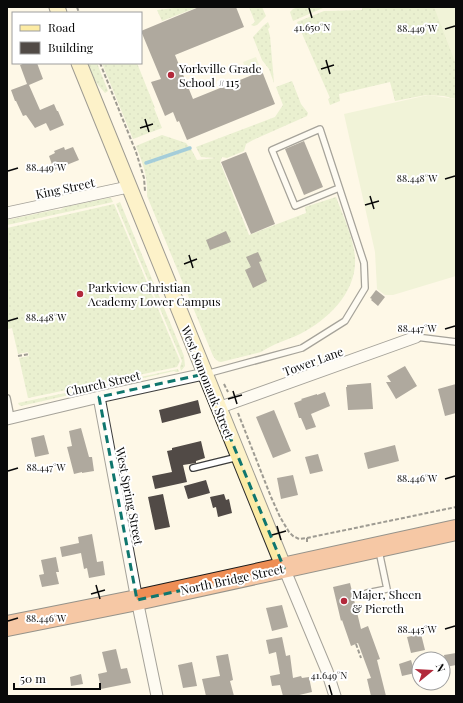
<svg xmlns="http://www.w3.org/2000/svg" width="463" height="703" viewBox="0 0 463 703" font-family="'Playfair Display',serif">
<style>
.grass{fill:url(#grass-dots)}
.pitch{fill:#e3edc5}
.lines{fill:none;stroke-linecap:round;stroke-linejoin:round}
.stream{stroke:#389ac7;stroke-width:3.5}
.building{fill:#514a46}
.lane-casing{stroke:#3c3c3c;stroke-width:8}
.street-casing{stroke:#3c3c3c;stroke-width:13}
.secondary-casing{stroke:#2b2b2b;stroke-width:17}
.highway-casing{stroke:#1a1a1a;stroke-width:22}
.path{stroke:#2b2b2b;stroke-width:2;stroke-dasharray:4 2;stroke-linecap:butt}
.lane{stroke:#fff;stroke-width:5.5}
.street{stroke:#fff;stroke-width:11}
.secondary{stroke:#fceba4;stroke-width:15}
.highway{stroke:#ee8e55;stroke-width:20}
.marked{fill:none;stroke:#0f766e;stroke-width:3;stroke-dasharray:8 5;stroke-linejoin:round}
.ticks{fill:none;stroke:#090909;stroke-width:1.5}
.poi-dot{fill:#b2293b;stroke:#fff;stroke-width:1.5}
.labels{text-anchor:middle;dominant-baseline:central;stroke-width:4;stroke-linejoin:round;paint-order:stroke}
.poi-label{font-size:12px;fill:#090909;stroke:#fff;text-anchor:start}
.street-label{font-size:12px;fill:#090909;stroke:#fff}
.ticks-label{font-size:10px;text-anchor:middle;fill:#090909;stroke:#fff;stroke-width:4;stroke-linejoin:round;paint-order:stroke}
</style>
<defs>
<pattern id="grass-dots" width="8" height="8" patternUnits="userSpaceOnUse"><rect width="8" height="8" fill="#d2e6b3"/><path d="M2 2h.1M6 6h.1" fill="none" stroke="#b3c499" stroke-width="1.8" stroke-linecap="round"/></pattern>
</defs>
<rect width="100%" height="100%" fill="#fef8e7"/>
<path class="grass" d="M183,7H198L162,21L157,10Z
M249,7H262L266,16L257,25L254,26L251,25L255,22Z
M299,7L323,8L293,21L290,12L293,9Z
M366,7H456V99L444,96L426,95L395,101L390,82L339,94L340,101L330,105L328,99L330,98L297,22L324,11L362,10V8Z
M268,22L270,27L268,29L270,36L274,83L269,69L262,60L253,37L263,26Z
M86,63H97L108,91L105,93L93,79Z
M102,63H137L155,108H154L162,128L133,139Z
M292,81L301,104L308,113L307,116L253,140L246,144L244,151L227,158L222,157L221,160L220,162L249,235L306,213L305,207L336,197C343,216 354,239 355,258C357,292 328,320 300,334C287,340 273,344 261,352L221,362C215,361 213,356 211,351L147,196C148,176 143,164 136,146L162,135L186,143L189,147L145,163L146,165L191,149L197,160L216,158L201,157L196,147L275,117L283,105L276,87Z
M108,198H111L113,202L7,225V220L54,210H60L65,207Z
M120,202L184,356L185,366L181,371L180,367L182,361L116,204Z
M114,204L180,361L177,367L28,398L19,358L29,356L28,352L18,354L12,328L8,329L7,324V228Z
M178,369L179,372H176L174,371L21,406L19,405L18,403Z"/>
<path class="pitch" d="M434,7H456V65Z
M256,57L261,70L248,75L243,62Z
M428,95L456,99V276L393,295H385L377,289L375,252L344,114Z"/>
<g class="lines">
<path class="stream" d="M146,163L190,148"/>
</g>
<path class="building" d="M199,7H236L244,27L175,55L193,99L262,71L275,104L187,140L179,121L177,122L173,112L165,116L151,82L161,79L141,31Z
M25,63H37L43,79L29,85L40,110L54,104L57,111H58L64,125L50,131L46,123L35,128L26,115L23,116L16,101H15L11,90L27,84L20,65Z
M304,141L323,187L304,195L285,149Z
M64,147L65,150L73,147L79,160L54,170L49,156L55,153L54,151Z
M246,152L275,224L251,234L221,162Z
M226,231L231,242L210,250L206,240Z
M258,252L262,261L259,262L267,281L253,288L245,270L251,267L246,257Z
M376,290L385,297L378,306L371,300L372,299L370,298Z
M405,366L417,386L396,399L386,382H391L387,376Z
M371,383L373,409L348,410L346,387H347V385Z
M456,384V413L445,416L438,389Z
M325,392L330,406L311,414L316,427L306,430L301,418H299L294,403L302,400L301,399L317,394V395Z
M198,400L201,413L162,423L159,410Z
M274,410L291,451L273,458L256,417Z
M81,428L89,457H92L94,471L82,473V472L74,474L67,447L72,446L69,431Z
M44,435L49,454L35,457L31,438Z
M201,441L205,458L196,461V463L183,465L187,482L155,489L152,476L172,472L167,451L172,450V448Z
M395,445L399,461L368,469L364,453Z
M318,454L323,471L310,474L305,457Z
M293,475L298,495L281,499L277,478Z
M206,480L210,493L188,499L184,486Z
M163,494L170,527L155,530L148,497Z
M224,494L226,500L229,499L232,513L218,517L216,507L213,508L210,497Z
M92,534L97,562L103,561L105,575L89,578L87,568L84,569L81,553L62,557L60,547L79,543L78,537Z
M56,557L59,572H56L59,584L42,587L39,575L44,574L41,560Z
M350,583L361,629L368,626L380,659L377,660L386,696H371L367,679L371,678L358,643L351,646L342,620L341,621L333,587Z
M282,605L288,627L272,631L266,608Z
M421,634L425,650L411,653L407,637Z
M282,637L286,656L290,655L293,678L301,676L302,678L309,677L312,692L295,696H283L280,685L272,686L270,676L280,674L276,652L269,654L266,640Z
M116,649L121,669L127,668L131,683L101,689L98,674L107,672L102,652Z
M456,653V665L446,667L444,655Z
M228,654L233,680L230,681L234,696H206L202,679L220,676L216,656Z
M411,660L415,673L402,676L399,664Z
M192,662L197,686L183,688L178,665Z
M81,674L83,684L71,686L70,677Z"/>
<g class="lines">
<defs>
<path id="lane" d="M416,337L456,342
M206,374L302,348L345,321L365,288L364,263L320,129L272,150L295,206L339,188
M7,398L11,418
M193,468L238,457
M367,593L387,589L379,551"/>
<path id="street" d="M7,213L128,187
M99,397L137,600L157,696
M218,408L416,337
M7,419L99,397L204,374
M284,568L327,671L335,696"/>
<path id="secondary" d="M57,7L59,13
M79,63C146,232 215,400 284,568"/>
<path id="highway" d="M7,626L137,600L456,530"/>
</defs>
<use href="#lane" class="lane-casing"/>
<use href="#street" class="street-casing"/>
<use href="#secondary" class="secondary-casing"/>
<use href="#highway" class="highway-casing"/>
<path class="path" d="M77,7L79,13
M100,63L136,152L144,178L145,191
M18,356L29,354
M224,384L228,392
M238,413L271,497L280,517L289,532L293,536L299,539L307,538L456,507
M307,538V542
M356,644L361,658"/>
<use href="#lane" class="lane"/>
<use href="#street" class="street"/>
<use href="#secondary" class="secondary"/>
<use href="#highway" class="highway"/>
</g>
<path d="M0 0H463V703H0ZM204,374L284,568L137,600L99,397Z" fill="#fef8e7" fill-opacity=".55" fill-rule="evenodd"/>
<path class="marked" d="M204,374L284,568L137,600L99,397Z"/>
<path class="ticks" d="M309,8L312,18M445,29L455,26M326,60L330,74M321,69L334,65M145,119L149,132M140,128L153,124M8,171L18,168M445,179L455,176M370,196L374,209M365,205L379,201M189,255L193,268M184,264L197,259M8,321L18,318M445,329L455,326M233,391L237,404M228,399L242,395M8,471L18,468M445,479L455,476M277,526L281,540M272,535L286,531M96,585L100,599M91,594L105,590M8,621L18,618M445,629L455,626M329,685L332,695"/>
<g class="poi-dot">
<circle cx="171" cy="75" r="4"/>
<circle cx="80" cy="294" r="4"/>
<circle cx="344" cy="601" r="4"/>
</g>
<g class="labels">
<g class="poi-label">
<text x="179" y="68">Yorkville Grade<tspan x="179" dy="14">School #115</tspan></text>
<text x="88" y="287">Parkview Christian<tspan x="88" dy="14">Academy Lower Campus</tspan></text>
<text x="352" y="594">Majer, Sheen<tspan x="352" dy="14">&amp; Piereth</tspan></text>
</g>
<g class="street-label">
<text transform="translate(65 188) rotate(-12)">King Street</text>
<text transform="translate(313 361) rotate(-20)">Tower Lane</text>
<text transform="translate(208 382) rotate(68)">West Somonauk Street</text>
<text transform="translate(103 383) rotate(-13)">Church Street</text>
<text transform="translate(130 496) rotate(79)">West Spring Street</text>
<text transform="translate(232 579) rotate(-12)">North Bridge Street</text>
</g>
</g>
<g class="ticks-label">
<text x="312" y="31">41.650°N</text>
<text x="417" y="32">88.449°W</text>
<text x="46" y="171">88.449°W</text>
<text x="417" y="182">88.448°W</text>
<text x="46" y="321">88.448°W</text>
<text x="417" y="332">88.447°W</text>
<text x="46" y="471">88.447°W</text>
<text x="417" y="482">88.446°W</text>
<text x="46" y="622">88.446°W</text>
<text x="417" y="633">88.445°W</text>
<text x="329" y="679">41.649°N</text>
</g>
<rect width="463" height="703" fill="none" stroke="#090909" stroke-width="16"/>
<rect x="12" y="12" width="130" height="52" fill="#ffffff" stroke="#9d9d9d"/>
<rect x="20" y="25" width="20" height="6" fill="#fceba4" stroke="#9d9d9d"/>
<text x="48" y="32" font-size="12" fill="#090909">Road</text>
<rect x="20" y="42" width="20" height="12" fill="#514a46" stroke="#9d9d9d"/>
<text x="48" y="52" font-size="12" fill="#090909">Building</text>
<g transform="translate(431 671) rotate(72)"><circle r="19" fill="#ffffff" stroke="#9d9d9d"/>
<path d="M0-3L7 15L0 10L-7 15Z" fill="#b2293b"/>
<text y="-6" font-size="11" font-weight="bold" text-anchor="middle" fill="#090909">N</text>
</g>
<path d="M14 683v6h86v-6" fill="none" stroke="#090909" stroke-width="2"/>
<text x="20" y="683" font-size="12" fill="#090909" stroke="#ffffff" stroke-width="3" paint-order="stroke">50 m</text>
</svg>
